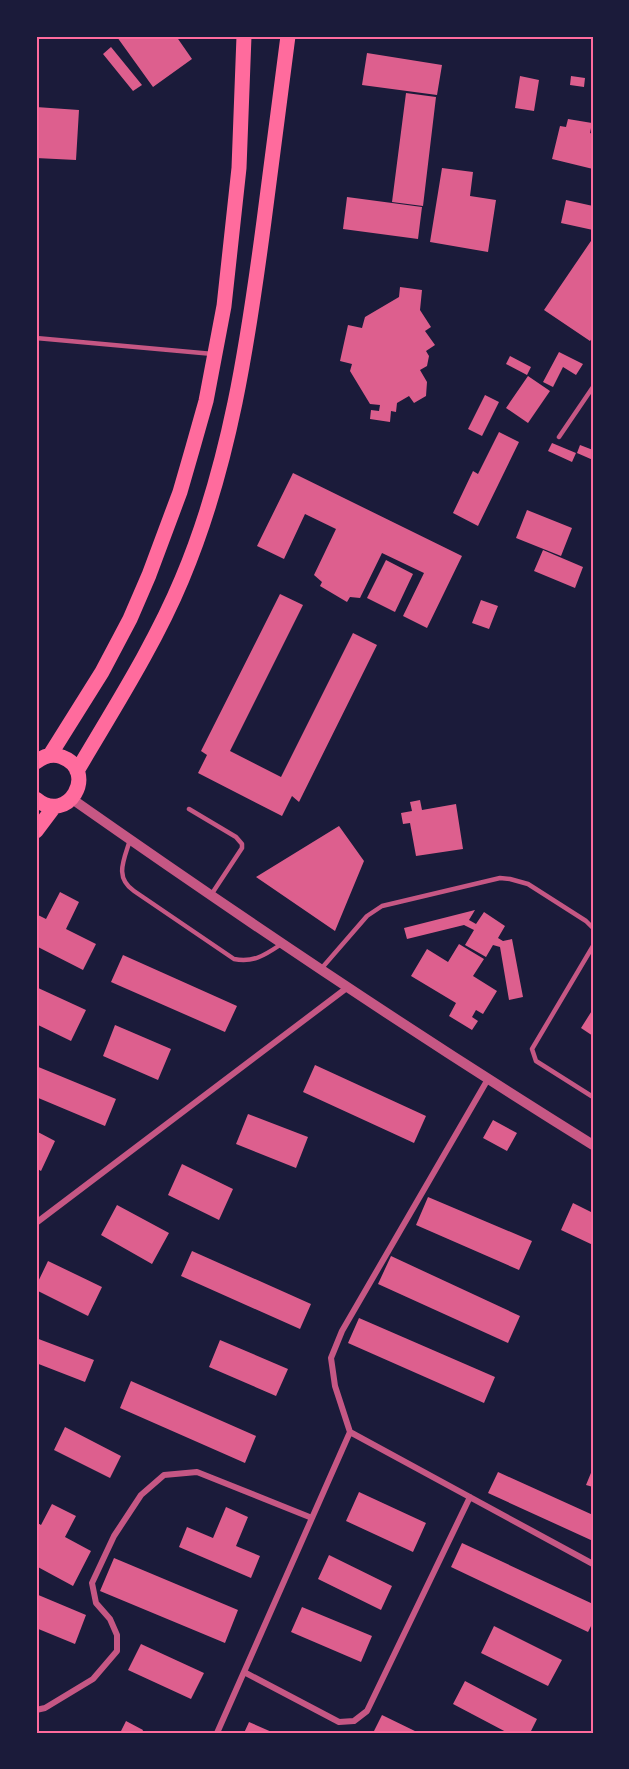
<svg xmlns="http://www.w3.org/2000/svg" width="629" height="1769" viewBox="0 0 629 1769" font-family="Georgia,serif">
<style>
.building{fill:#dd5f8e}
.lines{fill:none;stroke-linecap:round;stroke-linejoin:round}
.service{stroke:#c65784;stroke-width:4.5}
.minor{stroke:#c65784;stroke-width:6}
.tertiary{stroke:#c65784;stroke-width:10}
.primary{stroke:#ff6b9d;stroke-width:15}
.neatline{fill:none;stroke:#ff6b9d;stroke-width:2}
</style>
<rect width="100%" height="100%" fill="#1b1b3a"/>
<path class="building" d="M119,36H176L192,59L153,87L117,37Z
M111,47L142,85L133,91L103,54Z
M367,53L442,65L437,95L362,85Z
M520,76L539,80L534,111L515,108Z
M571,76L585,78L584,87L570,85Z
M406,93L436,97L423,206L392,202Z
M36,107L79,110L76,160L36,158Z
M568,119L592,123L590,133L593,134V169L552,159L560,126L566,127Z
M442,168L473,172L470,196L496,200L488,252L430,242Z
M347,197L422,207L418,239L343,229Z
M566,200L593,206V230L561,223Z
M593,238V337L590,341L544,310Z
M400,287L422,290L420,310L431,327L425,331L435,345L426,351L429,356L427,366L420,370L427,382L426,396L414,403L409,396L397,403L396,412L391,411L390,422L370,419L371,410L379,411L380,405L370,404L350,371L352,364L340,361L348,325L362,328L365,317L399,297Z
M559,352L583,364L576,375L563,367L553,387L543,382Z
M510,356L531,367L527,375L506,364Z
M528,376L550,391L528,423L506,408Z
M485,395L499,402L482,436L468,429Z
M499,432L519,442L478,526L453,513L473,471L478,474Z
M552,443L576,453L572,462L548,451Z
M580,445L593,450V460L577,453Z
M293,473L462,556L427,628L403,616L424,573L382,553L360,598L350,597L347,602L320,586L322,582L314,575L336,529L305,514L284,559L257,546Z
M527,510L572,528L561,556L516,538Z
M543,550L583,567L575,588L534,571Z
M386,560L413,574L395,612L367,598Z
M280,594L303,605L230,751L281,777L353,633L377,645L299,802L292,796L282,816L198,773L207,755L201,751Z
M481,600L498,606L489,629L472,623Z
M420,800L422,810L456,804L463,849L416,856L410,823L403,824L401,813L412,811L410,802Z
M339,826L364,861L335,931L256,877Z
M60,892L79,902L66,929L96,944L83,970L36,946V914L46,919Z
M475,910L469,920L476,924L484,912L505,926L498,938L503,941L512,939L523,997L509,1000L500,947L493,945L486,957L465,945L474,930L464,925L407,939L404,928Z
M459,944L484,959L473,976L497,991L483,1014L476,1010L472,1017L478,1021L472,1030L449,1016L456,1003L411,976L427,949L448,962Z
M123,955L237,1006L225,1032L111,982Z
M36,987L86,1010L71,1041L36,1024Z
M593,1009V1036L581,1028Z
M115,1025L171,1049L158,1080L103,1056Z
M315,1065L426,1116L414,1143L303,1092Z
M36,1066L116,1099L105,1126L36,1097Z
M248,1114L308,1137L296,1168L236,1144Z
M493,1120L517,1133L507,1151L483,1138Z
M36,1131L55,1141L41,1171L36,1168Z
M182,1164L233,1189L219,1220L168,1195Z
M428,1197L532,1241L519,1270L416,1225Z
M573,1203L593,1213V1245L561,1230Z
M117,1205L169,1233L152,1264L101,1235Z
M192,1251L311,1304L300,1329L181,1276Z
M391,1256L520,1316L508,1343L378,1284Z
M48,1261L102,1287L88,1316L36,1290V1286Z
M359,1318L495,1377L484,1403L348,1343Z
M36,1338L94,1360L85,1382L36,1363Z
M220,1340L288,1369L276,1396L209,1367Z
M131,1381L256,1436L245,1463L120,1408Z
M65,1427L121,1456L110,1478L54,1450Z
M593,1468V1487L586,1485Z
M498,1472L593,1515V1541L488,1493Z
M359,1492L426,1523L413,1552L346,1521Z
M52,1504L76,1516L65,1537L91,1551L73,1586L36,1566V1522L41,1525Z
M226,1507L248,1517L236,1546L260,1556L251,1578L179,1547L187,1527L213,1538Z
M462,1543L593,1604V1622L588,1632L451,1567Z
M329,1555L392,1586L381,1610L318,1579Z
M114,1558L238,1610L225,1643L100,1591Z
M36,1594L86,1615L75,1644L36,1628Z
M302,1607L372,1636L361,1662L291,1632Z
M494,1626L562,1660L548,1686L481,1653Z
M141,1644L204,1673L191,1699L128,1670Z
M465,1681L537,1719L530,1733H508L453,1704Z
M382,1715L419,1733H373Z
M126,1721L143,1730L142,1733H120Z
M249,1722L274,1733H244Z"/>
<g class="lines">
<path class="service" d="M36,338L213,354
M559,437L593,387
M189,809L236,837L242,844V848L211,895
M130,840C124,860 114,877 134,891L234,959C253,963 265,955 280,945
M593,946L532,1049L536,1061L593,1097
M321,969L367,916L382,906L500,878L510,879L528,884L586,921L593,928"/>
<path class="minor" d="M36,1223L348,987
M350,1432L593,1564
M244,1672L339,1722L354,1721L367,1711L470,1497
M36,1710L45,1708L93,1679L117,1651V1635L110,1619L96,1603L92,1583L114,1536L141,1495L164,1475L197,1472L312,1518
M217,1733L350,1432L335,1386L331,1358L342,1331L488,1079"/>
<path class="tertiary" d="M72,799C243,919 416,1035 593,1145"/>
<path class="primary" d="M50,755L102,672L130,619L149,575L180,492L193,447L206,401L224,306L239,168L244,36
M36,762C44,756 53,753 62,757C99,771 68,826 36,799
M77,771C114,708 154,646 182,579C230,465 248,342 264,221C272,159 280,98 288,36
M36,831L54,807"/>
</g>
<rect width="629" height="1769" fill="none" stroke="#1b1b3a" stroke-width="75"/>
<rect x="38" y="38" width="554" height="1694" class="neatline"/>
</svg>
